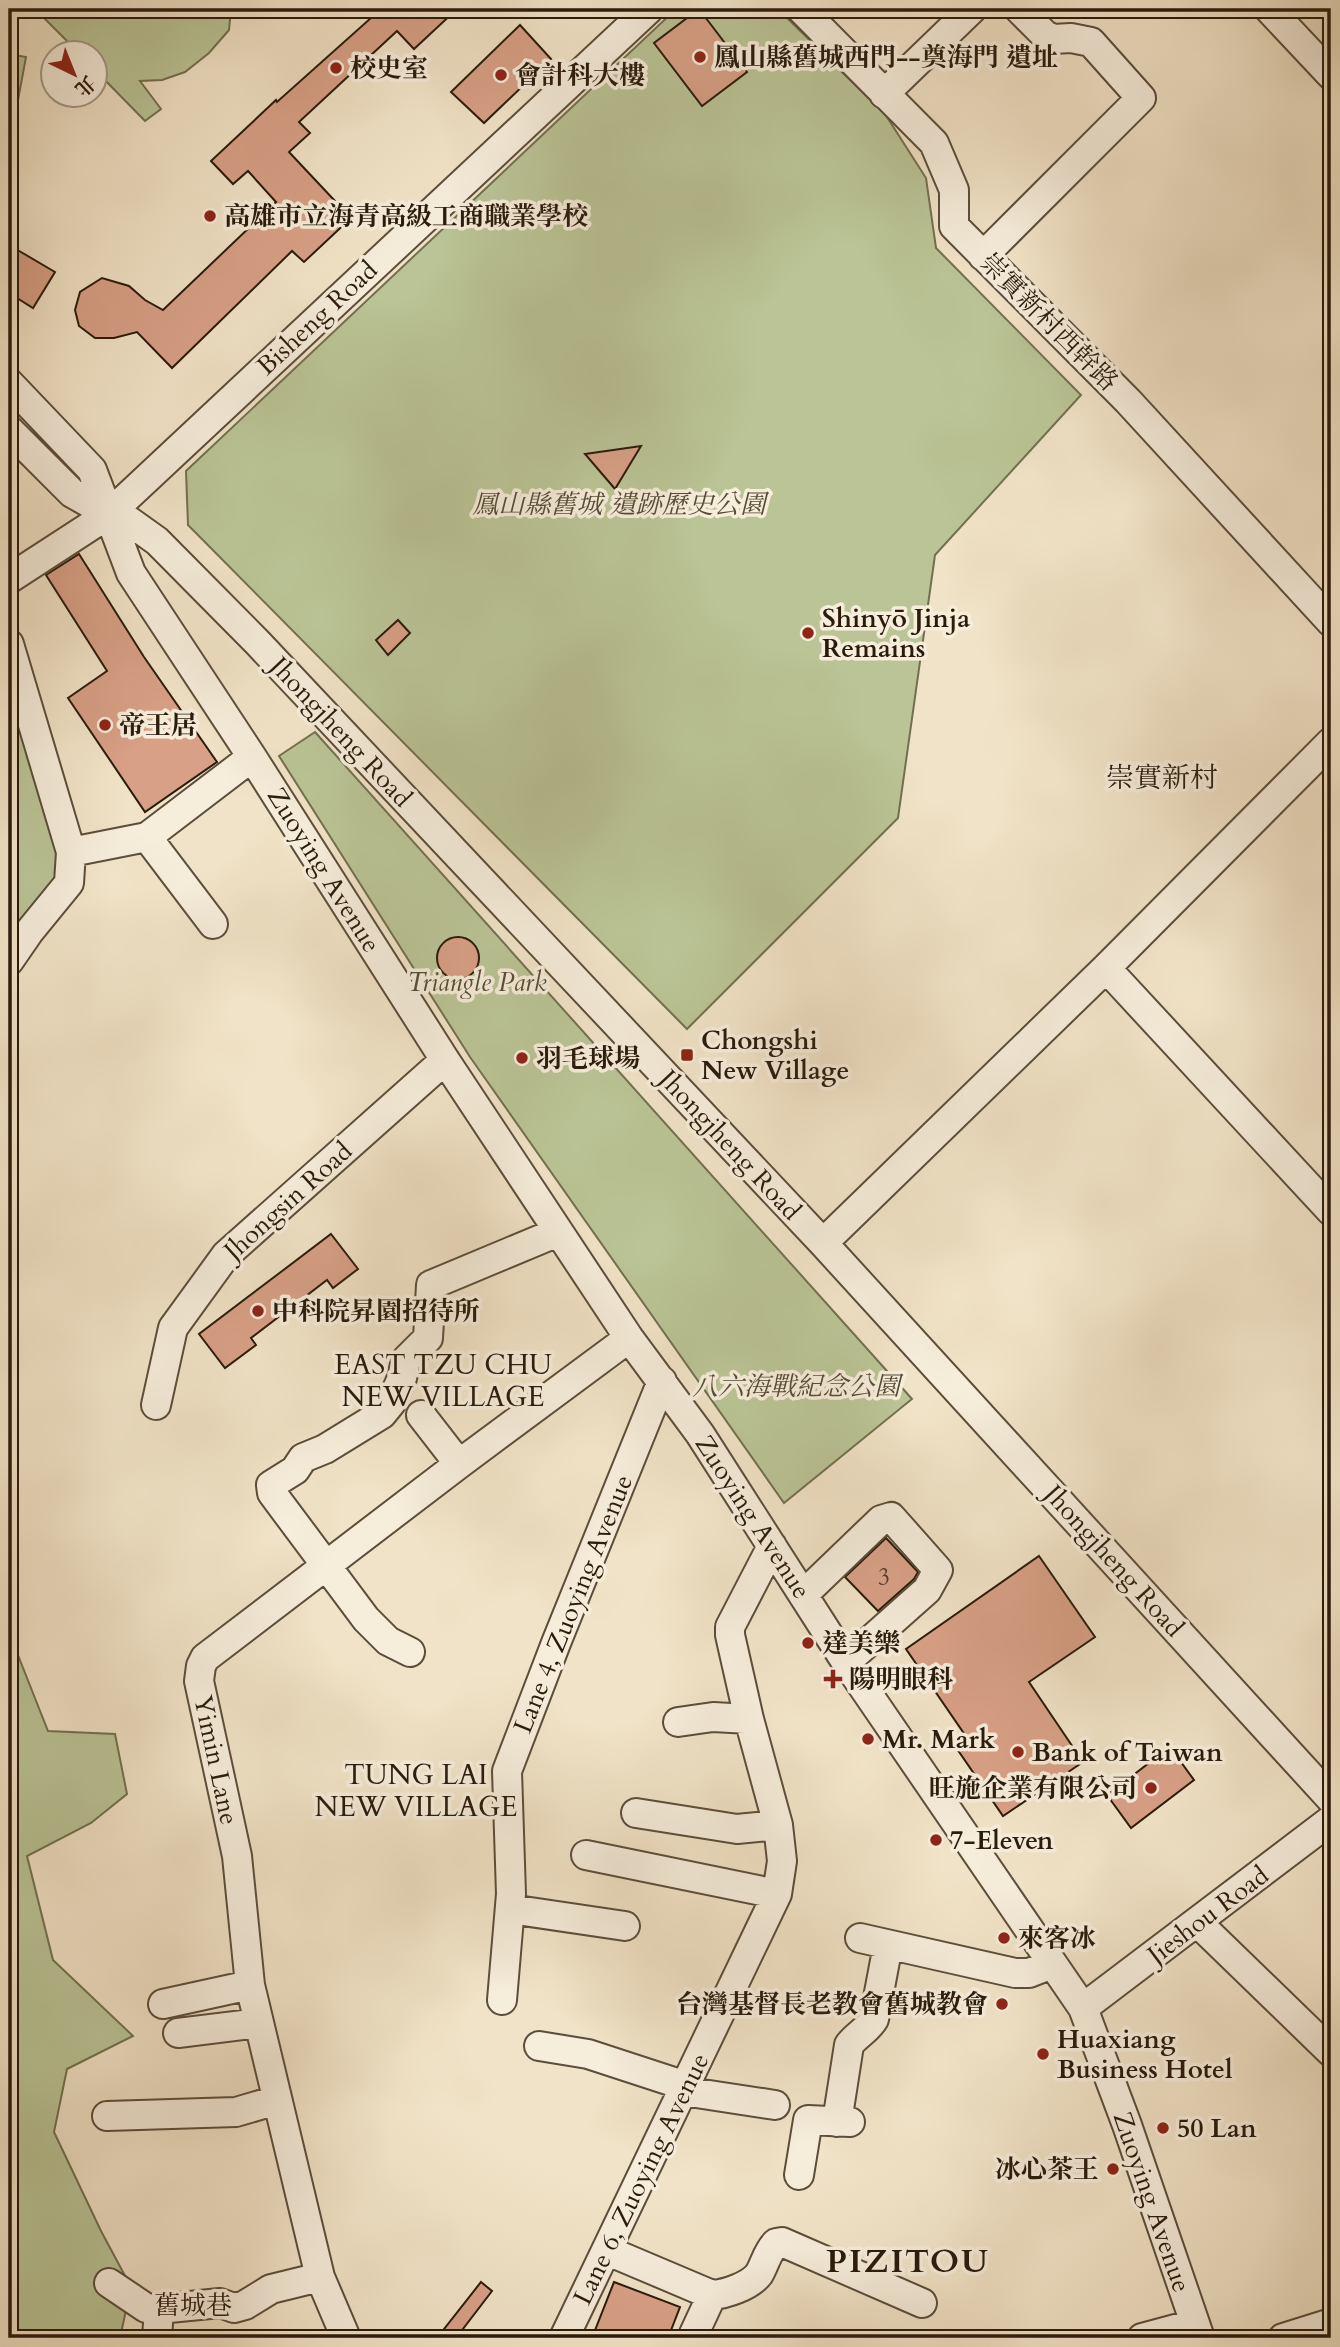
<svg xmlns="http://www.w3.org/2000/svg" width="1340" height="2347" viewBox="0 0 1340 2347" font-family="Cardo,'Noto Serif TC',serif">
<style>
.green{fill:#bac496;stroke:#727050;stroke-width:2}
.building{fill:#d8a086;stroke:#2a1b0b;stroke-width:2}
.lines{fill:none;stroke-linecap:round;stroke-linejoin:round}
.minor-casing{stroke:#5c4d3a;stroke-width:32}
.minor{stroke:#f6eddb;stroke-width:28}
.poi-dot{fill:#8f2418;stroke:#f6eddb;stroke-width:2.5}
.labels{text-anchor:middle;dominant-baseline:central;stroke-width:7;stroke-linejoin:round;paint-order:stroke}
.number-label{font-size:23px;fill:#563c2a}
.poi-label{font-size:26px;font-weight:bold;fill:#2a1b0b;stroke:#f6eddb;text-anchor:start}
.street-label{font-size:26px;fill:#2a1b0b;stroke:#f6eddb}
.park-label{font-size:26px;font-style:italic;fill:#554e35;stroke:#f6eddb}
.neighbourhood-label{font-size:28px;fill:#2a1b0b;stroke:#f6eddb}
.district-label{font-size:33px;font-weight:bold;letter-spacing:2px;fill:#2a1b0b;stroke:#f6eddb}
</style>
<rect width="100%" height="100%" fill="#f1e3c7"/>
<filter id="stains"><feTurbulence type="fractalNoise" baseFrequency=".00286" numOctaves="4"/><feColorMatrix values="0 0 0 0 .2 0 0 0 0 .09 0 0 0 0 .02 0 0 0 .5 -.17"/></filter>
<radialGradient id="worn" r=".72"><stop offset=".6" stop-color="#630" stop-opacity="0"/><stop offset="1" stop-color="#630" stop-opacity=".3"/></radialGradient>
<path class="green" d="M35,9H231L229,30L209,53L185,72L162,80L140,81L161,109L145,121L95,70L94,52H78Z
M676,9H778L885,114L926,178L936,248L1081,395L935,555L898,818L687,1029L188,525L186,471Z
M9,54L26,57L10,143H9Z
M9,644L71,852L9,961Z
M315,732L912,1399L784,1503L470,1057L279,756Z
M9,1618L12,1640L48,1731L115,1734L127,1794L91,1823L27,1856L53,1960L133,2036L67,2069L54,2132L101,2231L131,2287L120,2338H9Z"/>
<path class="building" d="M381,9H457L414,49L397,31L299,122L310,133L289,152L351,218L304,262L292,251L172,368L137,332L114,338H95L79,326L75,310L80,292L102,278L129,286L145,300L163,310L276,202L248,171L233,184L211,161L276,100L277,102Z
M699,9L747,72L702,106L654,43Z
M520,25L551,59L484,123L451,92Z
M9,245L55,272L33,308L9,293Z
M641,446L615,489L585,454Z
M79,554L144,657L217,762L145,812L68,698L107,671L46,575Z
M398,620L410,633L388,655L376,640Z
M437 958a21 21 0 1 1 42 0a21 21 0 1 1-42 0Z
M331,1234L358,1269L333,1288L327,1280L251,1338L256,1345L225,1368L199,1334Z
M886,1538L918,1572L914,1579L878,1611L845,1577Z
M1039,1556L1095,1637L1029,1682L1083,1762L1003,1816L953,1743L965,1735L906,1649Z
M1170,1747L1194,1780L1131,1828L1107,1795Z
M481,2282L492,2291L456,2338H437Z
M614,2282L680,2307L668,2338H592Z"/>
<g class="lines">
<defs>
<path id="minor" d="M801,9L934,143L954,190V226L1128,401L1331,622
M1269,9L1331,75
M884,94L972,9
M983,256L1141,98L1091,42L1071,38L1053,39L1045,35L1019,9
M9,383L92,470L131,573L252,757L445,1060L629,1338L700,1434L846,1662L1083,2008L1127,2125L1200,2338
M9,430L72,493L109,514L129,521L157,541L258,643L823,1243L1331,1799
M9,579L109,514L649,9
M9,644L71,852
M147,837L213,924
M9,961L29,932L69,883L71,852L147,837L252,757
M1106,968L1331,1211
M823,1243L1106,968L1331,742
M156,1405L173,1328L226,1255L445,1060
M421,1415L459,1464
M803,1595L881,1520L891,1517L938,1570L927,1590L846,1662
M410,1652L388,1641L366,1619L272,1493L271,1485L295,1470L303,1458L325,1449L382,1414L391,1403L402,1378L406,1360L428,1338L431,1285L558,1232
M678,1722L713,1717L749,1719
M636,1813L737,1829L778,1825
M586,1855L777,1894
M510,1909L625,1926
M1198,1923L1331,2052
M860,1938L1015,1973H1029L1052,1964
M502,2000L511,1894L507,1771L556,1643L662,1381
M163,2004L250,1985
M1083,2008L1331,1820
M178,2033L259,2023
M539,2046L588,2054L686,2086
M683,2091L775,2105
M107,2116L236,2112L277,2100
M837,2122L849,2045C856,2035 868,2030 874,2019L888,1945
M799,2175L808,2120L850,2122
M608,2251L712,2295C726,2294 750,2286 759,2274C765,2264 767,2252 776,2243L782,2242L922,2303
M109,2283L146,2308L159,2309L220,2303L234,2308L245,2305L271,2289L320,2277
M157,2338L159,2309
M346,2338L320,2277L250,1985L237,1856L199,1681L201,1666L205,1658L459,1464L629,1338
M564,2338L777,1894L782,1861L778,1825L749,1719L730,1635V1627L772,1546
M692,2338L712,2295
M1142,2338L1194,2324
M1283,2338L1331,2323"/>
</defs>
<use href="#minor" class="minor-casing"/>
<use href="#minor" class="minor"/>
</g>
<g class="poi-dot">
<circle cx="700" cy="57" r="7"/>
<circle cx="336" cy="68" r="7"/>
<circle cx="501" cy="75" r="7"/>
<circle cx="210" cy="216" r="7"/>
<circle cx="808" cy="633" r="7"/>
<circle cx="105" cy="725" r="7"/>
<rect x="680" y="1048" width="14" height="14" rx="3.5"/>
<circle cx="522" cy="1058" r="7"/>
<circle cx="258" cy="1311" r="7"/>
<circle cx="808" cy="1643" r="7"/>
<path d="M829.5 1668.5h7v7h7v7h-7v7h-7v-7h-7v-7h7z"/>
<circle cx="868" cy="1739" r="7"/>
<circle cx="1018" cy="1752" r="7"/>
<circle cx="1151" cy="1788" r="7"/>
<circle cx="936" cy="1840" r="7"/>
<circle cx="1004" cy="1938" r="7"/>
<circle cx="1002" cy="2004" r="7"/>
<circle cx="1043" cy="2054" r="7"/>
<circle cx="1163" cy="2128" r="7"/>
<circle cx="1113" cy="2169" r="7"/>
</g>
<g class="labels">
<g class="number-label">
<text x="884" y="1577">3</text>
</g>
<g class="poi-label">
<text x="714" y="57">鳳山縣舊城西門--奠海門 遺址</text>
<text x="350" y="68">校史室</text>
<text x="515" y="75">會計科大樓</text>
<text x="224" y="216">高雄市立海青高級工商職業學校</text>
<text x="822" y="618">Shinyō Jinja<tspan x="822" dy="30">Remains</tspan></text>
<text x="119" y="725">帝王居</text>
<text x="701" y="1040">Chongshi<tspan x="701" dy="30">New Village</tspan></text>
<text x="536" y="1058">羽毛球場</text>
<text x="272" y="1311">中科院昇園招待所</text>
<text x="822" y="1643">達美樂</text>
<text x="849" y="1679">陽明眼科</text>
<text x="882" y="1739">Mr. Mark</text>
<text x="1032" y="1752">Bank of Taiwan</text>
<text x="1137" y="1788" text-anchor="end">旺施企業有限公司</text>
<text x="950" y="1840">7-Eleven</text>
<text x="1018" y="1938">來客冰</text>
<text x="988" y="2004" text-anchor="end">台灣基督長老教會舊城教會</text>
<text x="1057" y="2039">Huaxiang<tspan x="1057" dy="30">Business Hotel</tspan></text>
<text x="1177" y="2128">50 Lan</text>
<text x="1099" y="2169" text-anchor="end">冰心茶王</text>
</g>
<g class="street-label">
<text transform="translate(317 318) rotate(-43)">Bisheng Road</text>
<text transform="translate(1049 322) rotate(45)">崇實新村西幹路</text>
<text transform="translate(341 732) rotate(47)">Jhongjheng Road</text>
<text transform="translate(324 870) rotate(58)">Zuoying Avenue</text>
<text transform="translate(730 1145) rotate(47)">Jhongjheng Road</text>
<text transform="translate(288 1201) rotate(-42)">Jhongsin Road</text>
<text transform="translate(753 1517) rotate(57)">Zuoying Avenue</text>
<text transform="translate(1114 1561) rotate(48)">Jhongjheng Road</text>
<text transform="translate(573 1604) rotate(-68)">Lane 4, Zuoying Avenue</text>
<text transform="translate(216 1760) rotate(78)">Yimin Lane</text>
<text transform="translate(1208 1915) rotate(-37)">Jieshou Road</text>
<text transform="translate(641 2179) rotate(-64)">Lane 6, Zuoying Avenue</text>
<text transform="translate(1152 2202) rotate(71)">Zuoying Avenue</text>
<text x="193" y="2305">舊城巷</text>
</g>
<g class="park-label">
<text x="619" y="504">鳳山縣舊城 遺跡歷史公園</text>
<text x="477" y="982">Triangle Park</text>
<text x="796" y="1386">八六海戰紀念公園</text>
</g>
<g class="neighbourhood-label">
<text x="1162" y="778">崇實新村</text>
<text x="443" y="1365">EAST TZU CHU<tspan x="443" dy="32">NEW VILLAGE</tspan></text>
<text x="416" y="1775">TUNG LAI<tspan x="416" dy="32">NEW VILLAGE</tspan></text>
</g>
<g class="district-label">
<text x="908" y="2261">PIZITOU</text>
</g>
</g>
<rect width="1340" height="2347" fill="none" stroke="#f1e3c7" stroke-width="35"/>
<rect x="10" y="10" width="1319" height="2326" fill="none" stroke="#2a1b0b" stroke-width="3.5"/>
<rect x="18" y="18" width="1305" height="2312" fill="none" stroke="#2a1b0b" stroke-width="2"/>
<g transform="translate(74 74) rotate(137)"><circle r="33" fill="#f6eddb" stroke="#a49988" stroke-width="2"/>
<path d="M0-5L12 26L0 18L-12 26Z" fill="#8f2418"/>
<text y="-10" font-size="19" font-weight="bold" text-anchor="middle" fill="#2a1b0b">北</text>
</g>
<rect width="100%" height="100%" filter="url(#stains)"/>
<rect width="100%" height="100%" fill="url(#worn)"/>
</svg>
